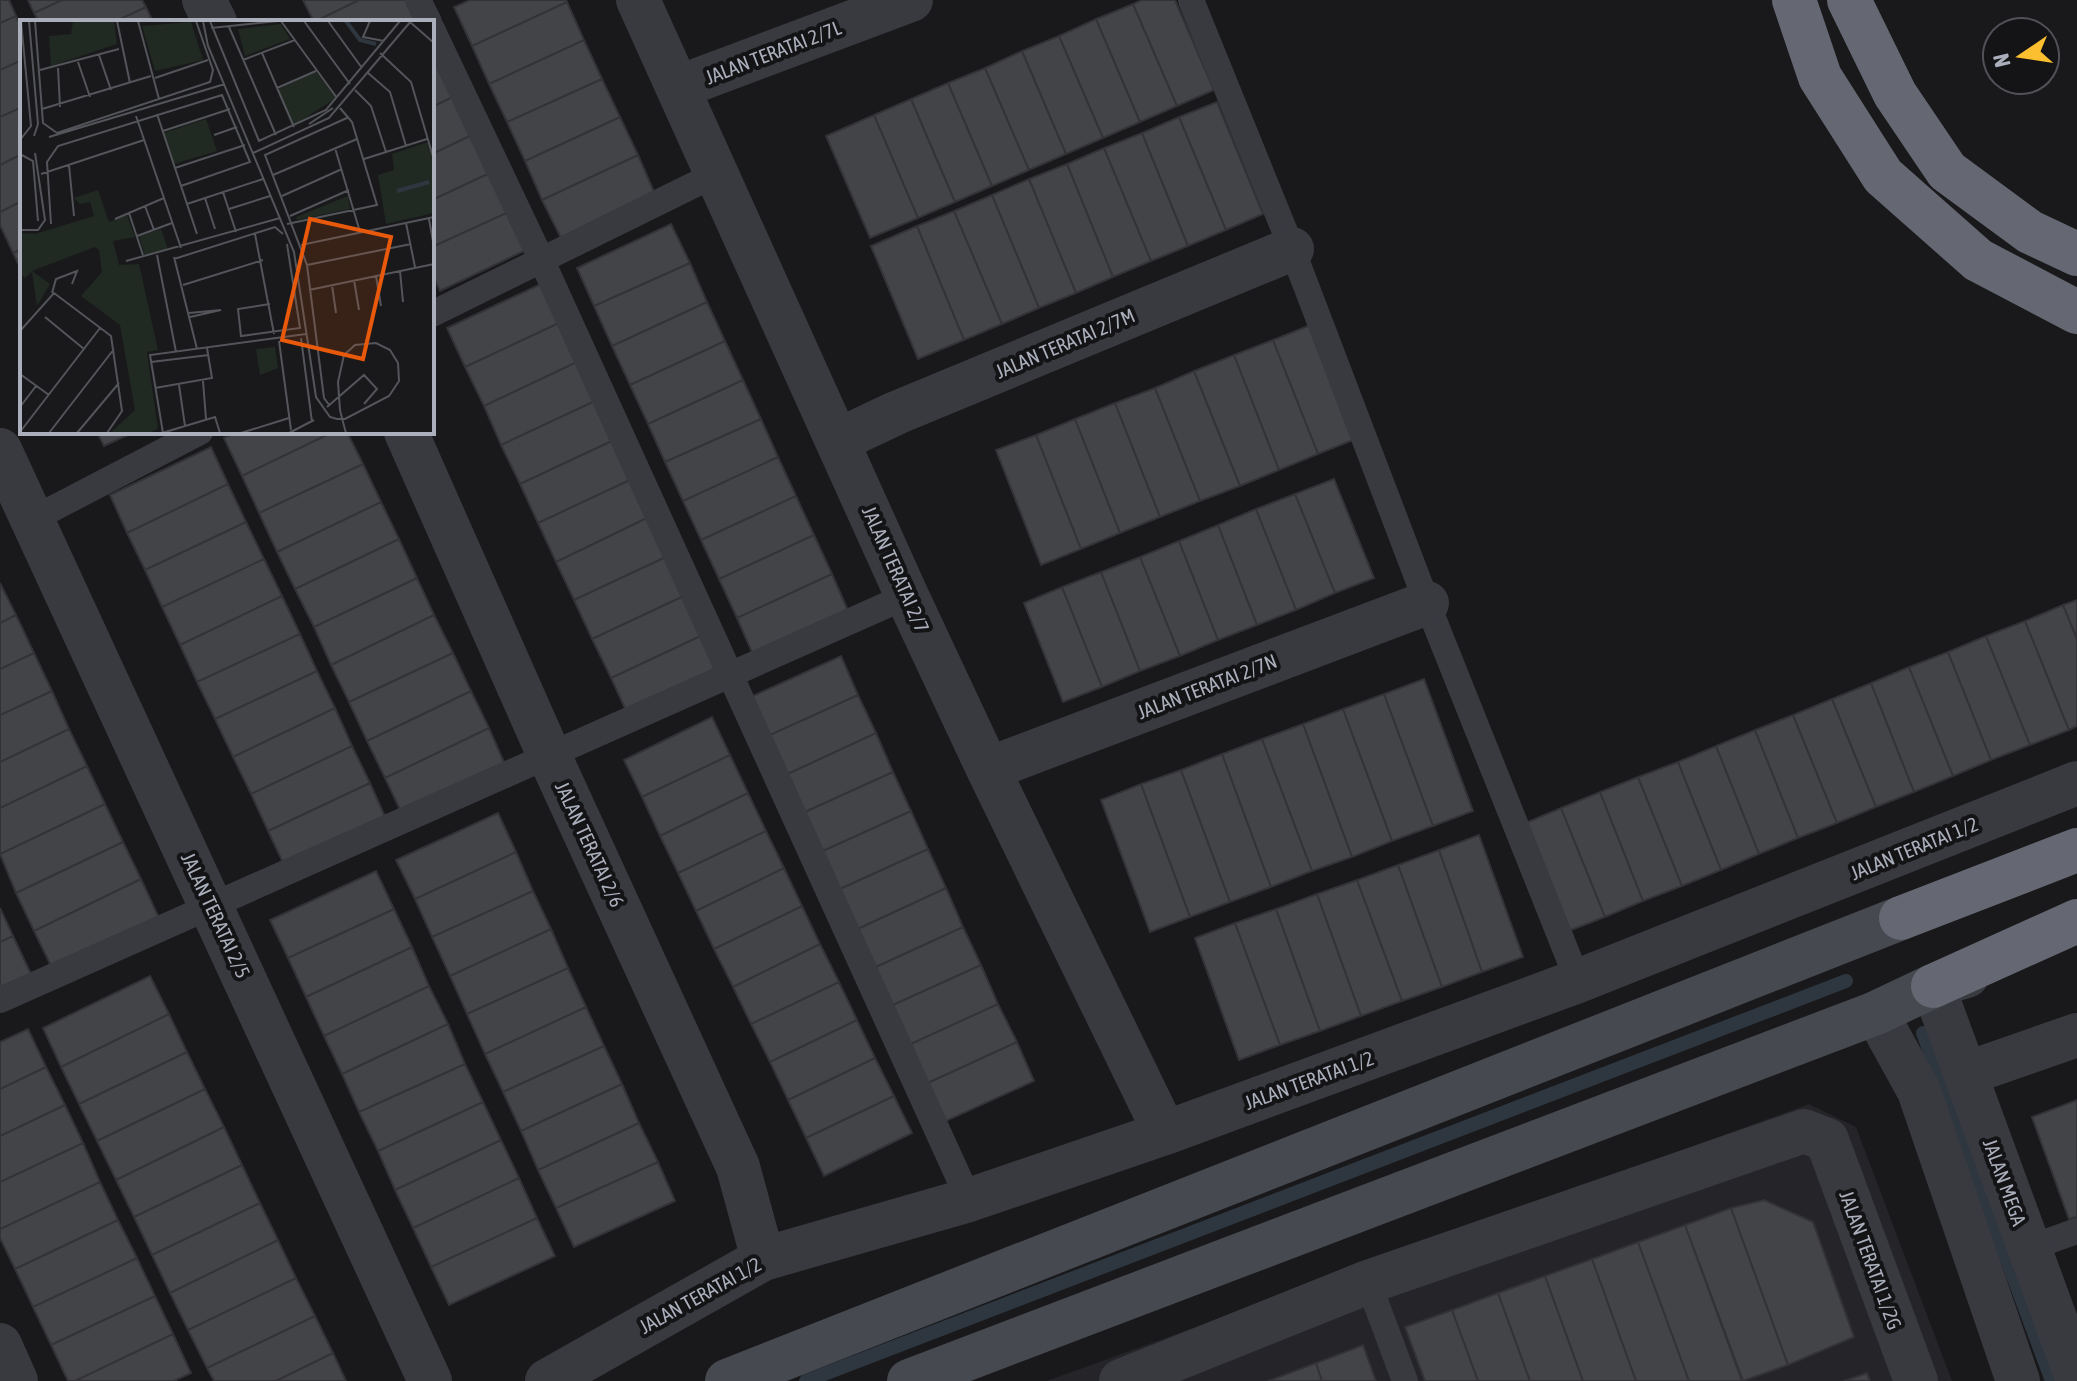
<svg xmlns="http://www.w3.org/2000/svg" width="2077" height="1381" viewBox="0 0 2077 1381" font-family="'Asap Condensed',sans-serif">
<style>
.built{fill:#252428}
.lines{fill:none;stroke-linecap:round;stroke-linejoin:round}
.stream{stroke:#2e3740;stroke-width:14}
.building{fill:#434448;stroke:#333237;stroke-width:2}
.lane{stroke:#393a40;stroke-width:26}
.street{stroke:#393a40;stroke-width:44}
.secondary{stroke:#474950;stroke-width:44}
.highway{stroke:#656872;stroke-width:44}
.labels{text-anchor:middle;dominant-baseline:central;stroke-width:8;stroke-linejoin:round;paint-order:stroke}
.street-label{font-size:20px;fill:#aaafbb;stroke:#141416}
.inset-river{fill:none;stroke:#2e3740;stroke-width:4}
.inset-road{fill:none;stroke:#53555b;stroke-width:2}
.view{fill:#e8590c;fill-opacity:0.15;stroke:#e8590c;stroke-width:4}
.inset-edge{fill:none;stroke:#aaafbb;stroke-width:4}
</style>
<rect width="100%" height="100%" fill="#19191b"/>
<path class="built" d="M1809,1104L1856,1127L1952,1381H1047Z"/>
<g class="lines">
<path class="stream" d="M1923,1033L2052,1381
M806,1381L1846,981"/>
</g>
<path class="building" d="M0,0H9L16,16L0,23Z
M28,0H62L34,13Z
M62,0H142L146,7L114,22H39L34,13Z
M303,0H359L314,22Z
M359,0H414L422,17L412,22H314Z
M470,0H566L567,2L472,46L454,7Z
M1142,0H1175L1214,90L1177,106L1133,4Z
M567,2L584,40L489,84L472,46Z
M1133,4L1177,106L1140,122L1096,19Z
M146,7L153,22H114Z
M16,16L22,28V60L0,70V23Z
M1096,19L1140,122L1103,138L1059,36Z
M1059,36L1103,138L1066,154L1022,51Z
M584,40L602,79L507,122L489,84Z
M1022,51L1066,154L1029,170L985,68Z
M440,56L459,94L432,107V60Z
M22,60V107L0,117V70Z
M985,68L1029,170L992,186L948,83Z
M602,79L620,117L525,161L507,122Z
M948,83L992,186L955,202L911,99Z
M459,94L476,133L432,154V107Z
M911,99L955,202L918,218L874,115Z
M1217,102L1263,214L1226,230L1179,117Z
M22,107V154L0,165V117Z
M874,115L918,218L870,238L826,136Z
M620,117L638,155L542,200L525,161Z
M1179,117L1226,230L1188,246L1142,133Z
M476,133L494,171L432,200V154Z
M1142,133L1188,246L1151,261L1104,148Z
M1104,148L1151,261L1113,277L1067,164Z
M22,154V201L0,212V165Z
M638,155L655,194L561,238L542,200Z
M1067,164L1113,277L1076,293L1029,179Z
M494,171L513,210L432,247V200Z
M1029,179L1076,293L1039,308L992,195Z
M992,195L1039,308L1002,324L954,211Z
M22,201V249L13,253L0,225V212Z
M513,210L530,248L440,291L432,274V247Z
M954,211L1002,324L964,340L917,226Z
M671,224L690,263L594,306L577,268Z
M917,226L964,340L918,359L871,246Z
M22,249V271L13,253Z
M690,263L707,302L612,346L594,306Z
M543,283L561,322L465,367L447,328Z
M707,302L725,341L630,385L612,346Z
M561,322L579,361L484,406L465,367Z
M1313,324L1358,438L1318,454L1273,340Z
M1273,340L1318,454L1279,470L1234,355Z
M725,341L743,380L648,424L630,385Z
M1234,355L1279,470L1240,486L1194,371Z
M579,361L597,400L501,445L484,406Z
M1194,371L1240,486L1200,501L1155,388Z
M743,380L761,419L665,462L648,424Z
M1155,388L1200,501L1160,517L1115,403Z
M597,400L616,439L520,484L501,445Z
M1115,403L1160,517L1120,533L1075,419Z
M761,419L778,457L683,501L665,462Z
M1075,419L1120,533L1081,549L1036,435Z
M97,432H134L104,446Z
M236,432H333L242,476L224,438Z
M333,432H347L363,464L259,513L242,476Z
M1036,435L1081,549L1041,565L996,450Z
M616,439L634,478L538,523L520,484Z
M211,447L228,484L127,533L110,495Z
M778,457L796,496L701,540L683,501Z
M363,464L381,502L277,552L259,513Z
M634,478L651,516L556,562L538,523Z
M1334,479L1374,578L1335,593L1295,494Z
M228,484L246,522L145,570L127,533Z
M1295,494L1335,593L1296,610L1256,509Z
M796,496L814,535L719,579L701,540Z
M381,502L399,539L295,589L277,552Z
M1256,509L1296,610L1257,625L1218,525Z
M651,516L670,555L574,600L556,562Z
M246,522L264,559L162,607L145,570Z
M1218,525L1257,625L1218,640L1179,541Z
M814,535L832,574L737,618L719,579Z
M399,539L417,578L314,627L295,589Z
M1179,541L1218,640L1180,656L1140,557Z
M670,555L688,594L592,639L574,600Z
M1140,557L1180,656L1140,671L1101,572Z
M264,559L282,596L180,645L162,607Z
M1101,572L1140,671L1102,687L1062,587Z
M832,574L849,613L754,657L737,618Z
M417,578L434,615L331,665L314,627Z
M0,583L16,615L0,623Z
M1062,587L1102,687L1063,702L1024,603Z
M688,594L707,633L611,678L592,639Z
M282,596L300,634L197,682L180,645Z
M2077,600V639L2063,605Z
M2063,605L2077,639V726L2069,730L2025,621Z
M16,615L34,653L0,669V623Z
M434,615L453,653L349,702L331,665Z
M2025,621L2069,730L2030,745L1986,636Z
M707,633L725,672L629,717L611,678Z
M300,634L317,671L215,719L197,682Z
M1986,636L2030,745L1991,760L1948,652Z
M1948,652L1991,760L1953,776L1909,667Z
M34,653L52,691L0,715V669Z
M453,653L471,691L367,741L349,702Z
M841,656L858,695L761,739L744,700Z
M1909,667L1953,776L1914,792L1871,683Z
M317,671L335,708L233,757L215,719Z
M1424,679L1473,811L1433,826L1384,694Z
M1871,683L1914,792L1876,807L1832,699Z
M52,691L69,729L0,762V715Z
M471,691L489,728L385,778L367,741Z
M1384,694L1433,826L1392,841L1343,709Z
M858,695L876,733L779,778L761,739Z
M1832,699L1876,807L1837,823L1793,715Z
M335,708L352,746L251,794L233,757Z
M1343,709L1392,841L1352,857L1303,724Z
M1793,715L1837,823L1798,838L1755,730Z
M712,717L730,755L642,797L624,760Z
M1303,724L1352,857L1312,871L1262,739Z
M489,728L506,767L403,816L385,778Z
M69,729L87,766L0,808V762Z
M1755,730L1798,838L1759,854L1716,746Z
M876,733L893,772L796,816L779,778Z
M1262,739L1312,871L1271,887L1222,754Z
M352,746L370,783L268,831L251,794Z
M1716,746L1759,854L1721,870L1678,762Z
M1222,754L1271,887L1230,902L1181,770Z
M730,755L748,793L660,836L642,797Z
M1678,762L1721,870L1682,886L1638,777Z
M87,766L105,804L0,854V808Z
M1181,770L1230,902L1190,917L1141,784Z
M893,772L911,811L814,855L796,816Z
M1638,777L1682,886L1643,901L1600,792Z
M370,783L387,821L286,869L268,831Z
M1141,784L1190,917L1150,932L1101,800Z
M1600,792L1643,901L1605,917L1561,808Z
M748,793L766,831L678,873L660,836Z
M105,804L123,842L16,893L0,854Z
M1561,808L1605,917L1566,932L1523,824Z
M911,811L928,849L831,893L814,855Z
M498,813L516,852L415,899L396,860Z
M766,831L784,868L696,911L678,873Z
M1479,835L1523,957L1482,972L1439,850Z
M123,842L141,879L34,931L16,893Z
M928,849L946,888L849,933L831,893Z
M1439,850L1482,972L1442,987L1398,865Z
M516,852L533,891L432,937L415,899Z
M1398,865L1442,987L1402,1001L1357,880Z
M784,868L802,906L714,949L696,911Z
M376,871L394,909L288,958L270,920Z
M141,879L159,918L52,968L34,931Z
M1357,880L1402,1001L1361,1016L1317,894Z
M946,888L963,927L867,971L849,933Z
M533,891L551,929L450,976L432,937Z
M1317,894L1361,1016L1320,1031L1276,909Z
M802,906L820,944L733,987L714,949Z
M0,908L13,936L0,942Z
M394,909L412,947L306,997L288,958Z
M1276,909L1320,1031L1280,1045L1235,923Z
M1235,923L1280,1045L1239,1060L1195,938Z
M963,927L981,965L884,1009L867,971Z
M551,929L568,968L467,1014L450,976Z
M13,936L31,974L0,989V942Z
M820,944L839,982L751,1024L733,987Z
M412,947L429,986L324,1036L306,997Z
M981,965L998,1004L902,1048L884,1009Z
M568,968L586,1007L485,1054L467,1014Z
M150,976L169,1014L61,1067L43,1028Z
M839,982L857,1020L770,1062L751,1024Z
M429,986L448,1024L342,1074L324,1036Z
M998,1004L1017,1042L919,1087L902,1048Z
M586,1007L604,1046L503,1092L485,1054Z
M169,1014L187,1052L79,1104L61,1067Z
M857,1020L875,1058L788,1100L770,1062Z
M448,1024L465,1064L359,1112L342,1074Z
M28,1029L46,1067L0,1089V1042Z
M1017,1042L1034,1081L937,1125L919,1087Z
M604,1046L622,1084L521,1131L503,1092Z
M187,1052L205,1089L97,1141L79,1104Z
M875,1058L894,1096L806,1138L788,1100Z
M465,1064L483,1102L378,1151L359,1112Z
M46,1067L65,1105L0,1136V1089Z
M622,1084L639,1123L538,1170L521,1131Z
M205,1089L224,1127L116,1180L97,1141Z
M894,1096L912,1133L824,1176L806,1138Z
M2077,1100V1217L2069,1219L2032,1117Z
M483,1102L501,1140L395,1190L378,1151Z
M65,1105L83,1143L0,1182V1136Z
M639,1123L658,1162L556,1208L538,1170Z
M224,1127L242,1165L134,1217L116,1180Z
M501,1140L519,1178L413,1228L395,1190Z
M83,1143L100,1182L0,1229V1182Z
M658,1162L675,1201L574,1247L556,1208Z
M242,1165L260,1203L152,1255L134,1217Z
M519,1178L537,1218L431,1267L413,1228Z
M100,1182L118,1220L15,1269L0,1238V1229Z
M1764,1200L1813,1222L1854,1337L1788,1365L1731,1208Z
M260,1203L278,1240L170,1293L152,1255Z
M1731,1208L1788,1365L1743,1381L1685,1225Z
M537,1218L555,1256L449,1305L431,1267Z
M118,1220L137,1258L33,1307L15,1269Z
M1685,1225L1742,1381H1689L1638,1242Z
M278,1240L296,1278L188,1330L170,1293Z
M1638,1242L1689,1381H1636L1592,1259Z
M137,1258L155,1296L51,1345L33,1307Z
M1592,1259L1636,1381H1583L1545,1276Z
M1545,1276L1583,1381H1530L1498,1293Z
M296,1278L315,1316L207,1368L188,1330Z
M1498,1293L1530,1381H1478L1452,1310Z
M155,1296L173,1334L75,1381H68L51,1345Z
M1452,1310L1478,1381H1425L1405,1327Z
M315,1316L333,1353L276,1381H214L207,1368Z
M173,1334L191,1373L174,1381H75Z
M1363,1345L1376,1381H1322L1316,1363Z
M333,1353L346,1381H276Z
M1316,1363L1322,1381H1268Z
M1867,1373L1870,1381H1844Z"/>
<g class="lines">
<path class="lane" d="M418,0L429,22
M1191,0L1292,249L1427,603L1578,981
M432,29L542,261L969,1200
M432,314L716,174
M31,520L200,432
M0,1000L907,596
M2029,1248L2077,1231
M1368,1282L1405,1381"/>
<path class="street" d="M204,0L215,22
M638,0L907,596L988,769L1165,1133
M679,87L911,0
M406,432L549,755L738,1167L763,1259
M839,440L896,413L1292,249
M0,450L430,1381
M988,769L1427,603
M1967,976L1933,986L2077,1378
M1876,1013L1919,1091L2018,1381
M1965,1074L2077,1035
M0,1345L16,1381
M547,1381L763,1259L969,1200L1165,1133L1578,981L2077,783
M1121,1381L1368,1282L1804,1131L1827,1140L1916,1381"/>
<path class="secondary" d="M727,1381L1901,918
M909,1381L1876,1013L1933,986"/>
<path class="highway" d="M1794,0L1820,77L1883,176L1978,260L2077,312
M1849,0L1895,94L1947,171L2030,232L2077,254
M1901,918L2077,850
M1933,986L2077,921"/>
</g>
<g class="labels">
<g class="street-label">
<text transform="translate(773 52) rotate(-21)">JALAN TERATAI 2/7L</text>
<text transform="translate(1065 343) rotate(-23)">JALAN TERATAI 2/7M</text>
<text transform="translate(896 569) rotate(66)">JALAN TERATAI 2/7</text>
<text transform="translate(1207 686) rotate(-21)">JALAN TERATAI 2/7N</text>
<text transform="translate(590 844) rotate(65)">JALAN TERATAI 2/6</text>
<text transform="translate(1914 848) rotate(-22)">JALAN TERATAI 1/2</text>
<text transform="translate(216 915) rotate(65)">JALAN TERATAI 2/5</text>
<text transform="translate(1309 1080) rotate(-20)">JALAN TERATAI 1/2</text>
<text transform="translate(2005 1182) rotate(70)">JALAN MEGA</text>
<text transform="translate(1871 1260) rotate(70)">JALAN TERATAI 1/2G</text>
<text transform="translate(700 1295) rotate(-29)">JALAN TERATAI 1/2</text>
</g>
</g>
<g transform="translate(20 20)">
<rect width="414" height="414" fill="#19191b"/>
<path d="M53,1H94L97,24L31,46L29,16L51,14ZM171,2L183,40L135,51L122,6ZM261,4L270,19L225,36L218,9ZM296,52L316,78L274,105L258,69ZM186,99L197,131L154,144L144,113ZM408,122L414,144V193L366,204L358,155L374,150L372,134ZM78,170L89,202L107,195L115,217L93,221L99,245L119,244L138,330L127,332L138,409L129,413H90L115,390L100,305L61,276L82,252L79,230L75,227L12,251L30,264L17,286L12,252L5,258L0,254V213L15,214L74,196L70,182L60,184L54,178ZM328,176L330,189L277,200L276,197ZM141,209L148,229L125,236L119,216ZM255,327L258,348L240,355L236,329Z" fill="#202922"/>
<path class="inset-river" d="M326,1L340,20L356,24M377,171L409,162"/>
<path class="inset-road" d="M9,1L18,104L14,116M15,1L23,103L37,113L190,62L193,50L176,1M97,1L110,63M118,1L139,79M183,1L188,26L274,232L287,317M190,1L239,121L306,90L380,1M261,1L317,78M284,1L330,64M308,1L342,48M350,1L343,17L364,21M390,2L414,23M209,7L256,115M191,8L258,1M242,33L274,107M360,33L391,62L414,140M79,35L91,70M223,40L275,20M58,42L70,77M38,48L40,87M20,50L99,29M348,53L370,72L386,126M135,58L188,40M257,68L296,51M335,70L351,86L366,132M22,89L131,56M137,94L177,214M116,96L161,228M289,104L313,88M143,111L210,89M194,115L217,107M29,117L205,64M0,120L11,106L1,1M315,128L340,212M233,133L309,98L391,1M0,134L13,141L18,201M344,139L407,119M49,145L54,196M155,148L225,125M21,154L124,120M253,155L337,119M203,172L216,212M262,176L322,149M185,178L195,209M167,184L243,159M125,186L134,210M209,189L250,176M109,193L123,235M270,196L329,170M95,199L144,178M409,199L414,227M386,203L395,247M31,204L27,142L38,126L202,75L230,142L161,166M267,204L357,185L332,102L320,88M0,210H18L25,200L15,133M235,214L254,314M117,216L152,203M281,225L414,197M137,235L156,332M154,237L177,329M154,239L255,207L263,214M106,241L260,198M287,245L391,224M380,251L383,282M356,256L361,286M334,260L339,290M163,265L243,240M312,265L316,293M289,270L414,244M32,273L36,259L57,251L52,264M250,284L218,289L221,316L280,308L267,224M169,293L201,290L170,297M25,297L64,329M0,311L34,273L91,316L102,391L87,413M287,317L296,377L310,397L317,399H325L369,376L379,361L378,343L370,330L356,323L335,325L324,335L318,362L320,390L323,402L326,413M281,318L292,402M259,321L271,410M131,342L189,335M0,354L29,375M183,361L186,399M159,365L165,406M135,368L192,358L187,328M310,386L304,378L287,245L245,135L329,97M0,387L16,366M307,387L344,355L357,369L344,384M0,412L80,308M29,413L94,329M57,413L99,363M142,413L195,397L200,413M143,413L130,335L286,314M221,413L269,398M269,413L294,400"/>
<path class="view" d="M290,199L371,217L343,339L262,320Z"/>
<rect width="414" height="414" class="inset-edge"/>
</g>
<g transform="translate(2021 56) rotate(257)"><circle r="38" fill="#141416" stroke="#505258" stroke-width="2"/>
<path d="M0-6L14 30L0 20L-14 30Z" fill="#fbbf30"/>
<text y="-12" font-size="22" font-weight="bold" text-anchor="middle" fill="#aaafbb">N</text>
</g>
</svg>
